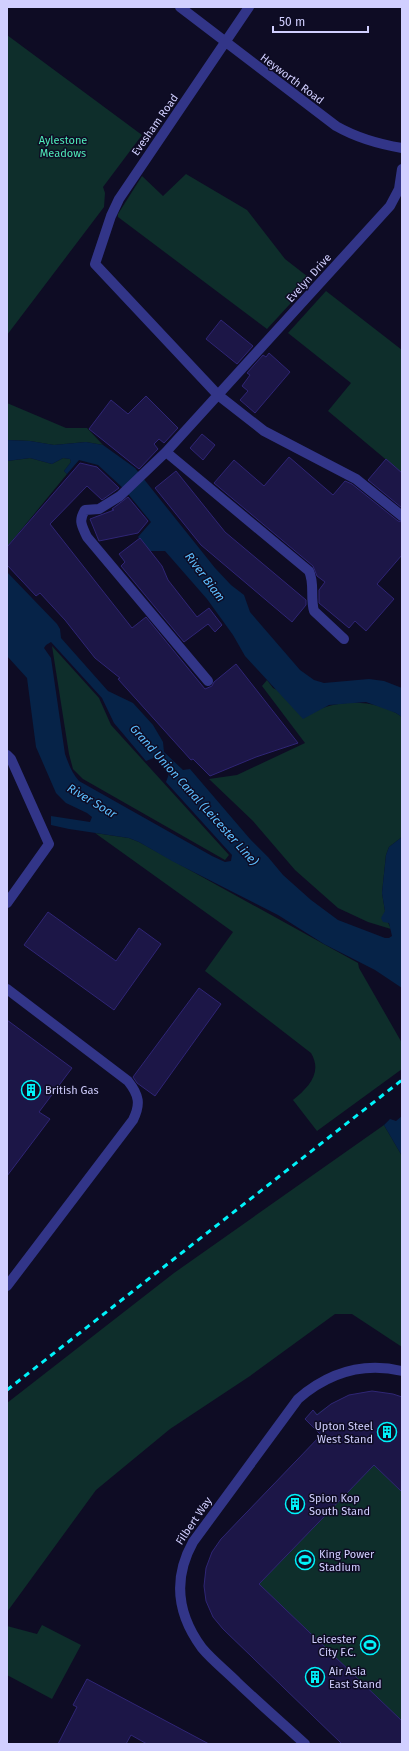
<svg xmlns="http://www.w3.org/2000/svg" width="409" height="1751" viewBox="0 0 409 1751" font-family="'Fira Sans',sans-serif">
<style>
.green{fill:#0e2e2b}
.water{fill:#062348;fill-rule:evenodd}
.building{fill:#1c1647;stroke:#2f2575}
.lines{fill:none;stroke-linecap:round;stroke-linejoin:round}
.minor{stroke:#323588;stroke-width:10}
.rail{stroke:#00f3fa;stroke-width:3;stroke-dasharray:6 5;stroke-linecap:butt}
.labels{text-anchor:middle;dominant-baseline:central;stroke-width:3;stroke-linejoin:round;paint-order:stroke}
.street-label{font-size:11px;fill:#d1cfff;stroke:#0e0c24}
.park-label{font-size:11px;fill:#4febb9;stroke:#0e0c24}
.poi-label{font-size:11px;fill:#d1cfff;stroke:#0e0c24;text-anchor:start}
.water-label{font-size:12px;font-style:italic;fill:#5dbfff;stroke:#0e0c24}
</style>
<rect width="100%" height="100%" fill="#0e0c24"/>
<path class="green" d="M7,35L142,135L103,187L105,193L104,207L7,335Z
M186,174L247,210L285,259L312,280L267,329L118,217V214L142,176L163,196Z
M326,291L402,350V473L328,411L351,383L288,333Z
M7,403L66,428H87L103,445L86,442L54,445L30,441L7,440Z
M30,458L52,464L63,458L70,459L71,462L64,471L67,474L7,547V461Z
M52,646L99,698L111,725L229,855L225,860L83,779L73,769L69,754Z
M267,680L273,688L318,710C343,699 379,700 402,717V837L389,847L386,855L382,893L385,911L384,914L391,929L368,922L338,908L295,870L253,821L209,779L237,775L305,743L262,686Z
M95,833L129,838L139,842L358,963L359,968L402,1043V1069L317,1131L293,1100C308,1088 323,1073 311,1053L205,971L233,932Z
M384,1125L402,1156V1347L352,1314H335L250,1376L170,1429L96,1490L7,1612V1403L174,1273Z
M372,1391L393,1394L402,1397V1744H342L223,1629C198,1598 199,1572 221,1539L321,1435L305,1419L313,1410L317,1414C337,1399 347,1395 372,1391Z
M42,1625L81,1645L52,1699L7,1675V1626L37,1634Z"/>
<path class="water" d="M7,440L30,441L54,445L86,442L103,445L135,468L215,568L231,585L244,595L250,612L300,670L314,680L324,683L369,679L384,681L402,688V717L396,713L366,702L329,705L303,719L245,656L233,635L207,599L165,551H149L138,537L151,522L124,489L98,465L79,460L67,474L64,471L71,462L70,459L63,458L52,464L30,458L7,461Z
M7,572L57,624L60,629L61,638L108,691L133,703L153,725L163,742L164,752L183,770L190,769L250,839L268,857L283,875L311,900L338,920L385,938H389L392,936L389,923L383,922L381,918L385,911L382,893L386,855L389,847L402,837V988L375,970L324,944L278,915L172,861L139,842L129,838L69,829L51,825V816L90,822L92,817L87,813L66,803L56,793L36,747L27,678L7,656ZM51,642L102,698L114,723L146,761L156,757L170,771L166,782L232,855L231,861L225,862L212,856L79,781C72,773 69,765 65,754L51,658L44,648L46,645Z
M402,1116V1156L384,1125L390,1119L396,1121Z"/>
<path class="building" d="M221,320L253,346L237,364L206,339Z
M269,353L290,372L255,413L240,400L248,391L242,386L250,375L247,373L263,355L266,357Z
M146,396L178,428L164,443L159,439L154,444L158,449L139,469L89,429L111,400L128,414Z
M202,434L215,445L203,460L190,448Z
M289,457L333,495L345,481L352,484L398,521L402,522V555L377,584L394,599L366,631L355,621L349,628L319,603V590L325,582L317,576L313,566L214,483L234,460L264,486Z
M386,459L402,473V508L368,480Z
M80,463L97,467L119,488L102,500L87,486L50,524L132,628L146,617L205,689L212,686L214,682L236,664L298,743L256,757L210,776L193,759L191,760L118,679L120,678L95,658L65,620L40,593L36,596L7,565V547Z
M176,471L225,532L306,600V605L292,622L201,545L155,488Z
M128,497L148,521L138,533L99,541L90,519L114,510L112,509Z
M140,538L162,566L168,580L197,617L209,608L222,625L215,632L208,624L184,642L121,566L125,562L119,554Z
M48,912L116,961L139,928L161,944L114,1010L24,945Z
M199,988L221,1004L155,1096L137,1083L133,1077Z
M7,1020L72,1068L39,1112L50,1119L7,1176Z
M372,1391L393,1394L402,1397V1492L374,1465L259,1584L402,1721V1744H342L223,1629L213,1617L206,1601L204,1586L206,1568L212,1552L221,1539L321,1435L305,1419L313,1410L317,1415L331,1404L349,1395Z
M87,1679L209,1744H147L131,1735L126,1744H58L77,1707L73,1705Z"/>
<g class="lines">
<path class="minor" d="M180,7L336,126C357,138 378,144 402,148
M249,7L119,199L111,216L95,264L218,395L264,431L356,479L402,516
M166,452L309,571C315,584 310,597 314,611L344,639
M208,681L87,537C82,526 78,521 85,510L99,509L120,496L166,452L390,206L399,189L402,169
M7,755L11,759L49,844L7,903
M7,989L128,1081C139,1095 141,1104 133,1120L7,1286
M305,1744C282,1723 259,1703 237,1682C226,1671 212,1660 202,1648C177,1614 173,1578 193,1542L298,1399C328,1373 363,1362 402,1371"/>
<path class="rail" d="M7,1390L402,1080"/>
</g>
<defs>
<symbol id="building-ring" viewBox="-11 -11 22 22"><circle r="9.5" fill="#0e0c24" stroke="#00f3fa" stroke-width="1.5"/><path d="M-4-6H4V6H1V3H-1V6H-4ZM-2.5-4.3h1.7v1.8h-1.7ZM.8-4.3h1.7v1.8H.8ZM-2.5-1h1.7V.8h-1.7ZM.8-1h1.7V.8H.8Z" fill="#00f3fa"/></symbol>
<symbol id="stadium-ring" viewBox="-11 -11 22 22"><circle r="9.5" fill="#0e0c24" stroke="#00f3fa" stroke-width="1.5"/><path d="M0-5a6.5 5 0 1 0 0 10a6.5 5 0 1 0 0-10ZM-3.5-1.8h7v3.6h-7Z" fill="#00f3fa"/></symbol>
</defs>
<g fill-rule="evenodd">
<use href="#building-ring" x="20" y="1079" width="22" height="22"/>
<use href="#building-ring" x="376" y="1421" width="22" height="22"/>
<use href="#building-ring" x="284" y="1493" width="22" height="22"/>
<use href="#stadium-ring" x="294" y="1549" width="22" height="22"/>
<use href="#stadium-ring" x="359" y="1634" width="22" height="22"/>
<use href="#building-ring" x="304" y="1666" width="22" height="22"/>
</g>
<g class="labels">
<g class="street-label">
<text transform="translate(292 79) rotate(37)">Heyworth Road</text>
<text transform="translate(155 125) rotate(-55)">Evesham Road</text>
<text transform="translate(309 278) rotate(-48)">Evelyn Drive</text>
<text transform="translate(194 1521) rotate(-56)">Filbert Way</text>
</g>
<g class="park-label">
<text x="63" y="140">Aylestone<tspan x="63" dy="13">Meadows</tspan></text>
</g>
<g class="poi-label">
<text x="45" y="1090">British Gas</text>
<text x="373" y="1426" text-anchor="end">Upton Steel<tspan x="373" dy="13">West Stand</tspan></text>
<text x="309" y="1498">Spion Kop<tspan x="309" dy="13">South Stand</tspan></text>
<text x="319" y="1554">King Power<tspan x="319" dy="13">Stadium</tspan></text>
<text x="356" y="1639" text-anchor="end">Leicester<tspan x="356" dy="13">City F.C.</tspan></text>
<text x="329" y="1671">Air Asia<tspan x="329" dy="13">East Stand</tspan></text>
</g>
<g class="water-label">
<text transform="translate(205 577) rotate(53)">River Biam</text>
<text transform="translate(194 795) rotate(48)">Grand Union Canal (Leicester Line)</text>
<text transform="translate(92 801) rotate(31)">River Soar</text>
</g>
</g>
<rect width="409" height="1751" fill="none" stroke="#d1cfff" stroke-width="16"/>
<path d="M273 26v6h95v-6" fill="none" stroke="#d1cfff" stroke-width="2"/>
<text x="279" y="26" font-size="12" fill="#d1cfff" stroke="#0e0c24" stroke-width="3" paint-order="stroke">50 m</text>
</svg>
